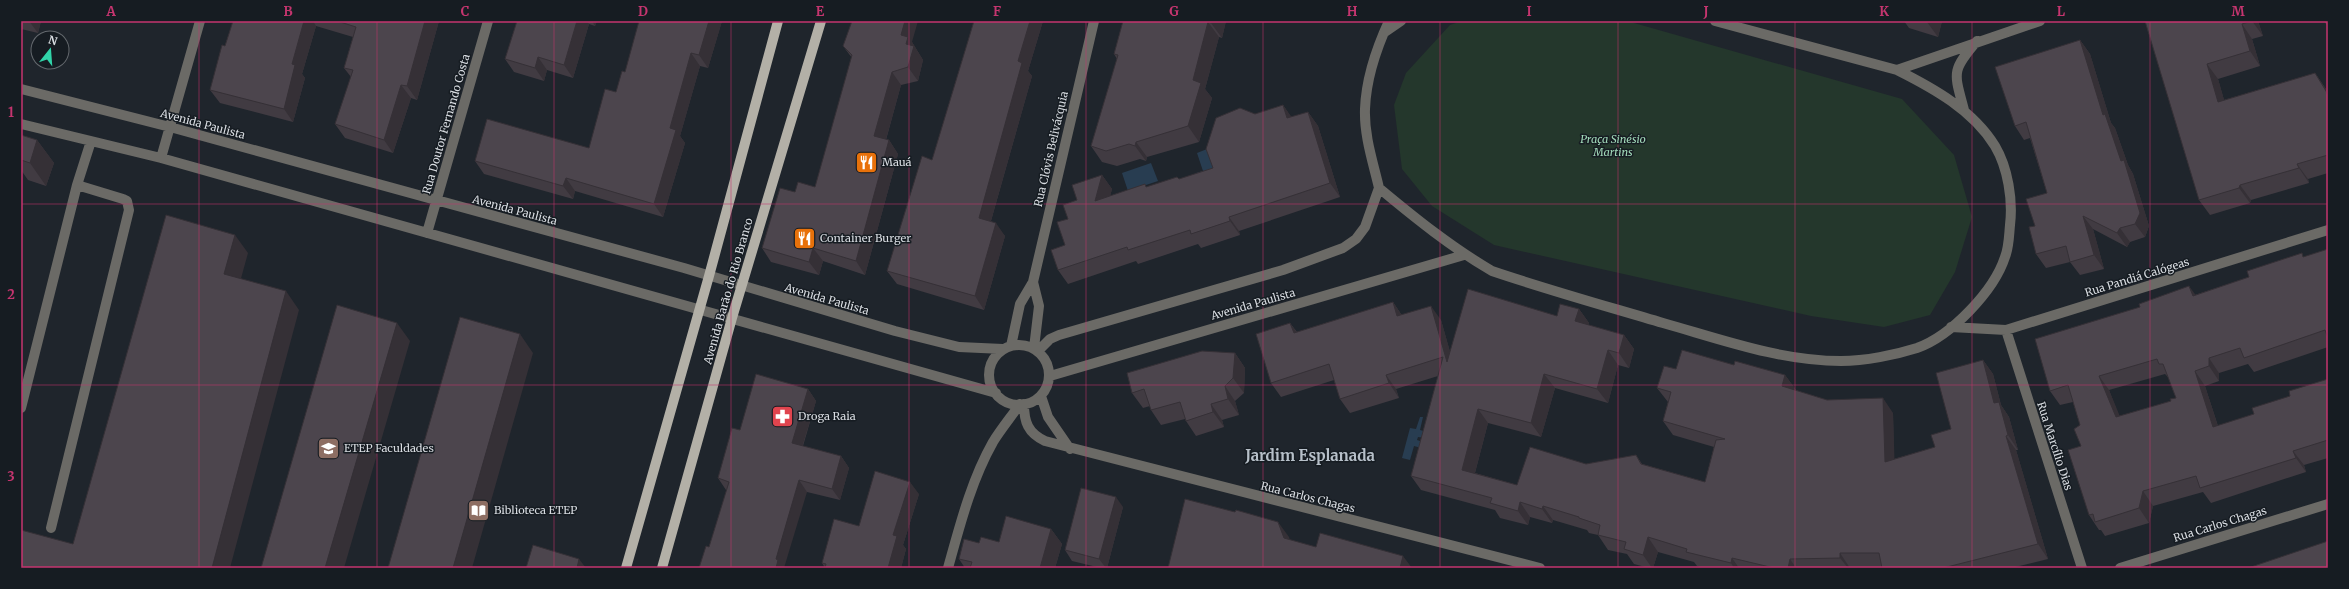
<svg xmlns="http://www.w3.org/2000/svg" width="2349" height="589" viewBox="0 0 2349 589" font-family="Merriweather,serif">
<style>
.green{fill:#24372c}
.water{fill:#283d51}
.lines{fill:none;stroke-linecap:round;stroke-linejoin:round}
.minor{stroke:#6b6a66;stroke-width:10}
.major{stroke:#b3b0a7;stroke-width:10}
.wall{fill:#413b42;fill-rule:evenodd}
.shaded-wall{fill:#353036}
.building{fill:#4c454d;stroke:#353036;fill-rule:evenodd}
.grid{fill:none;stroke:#c5356f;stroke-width:1;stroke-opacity:0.55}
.labels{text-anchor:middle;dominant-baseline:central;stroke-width:3;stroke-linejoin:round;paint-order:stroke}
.street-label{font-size:11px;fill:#d8dce1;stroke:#161c22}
.park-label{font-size:11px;font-style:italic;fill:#a2daba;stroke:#161c22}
.poi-label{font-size:11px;fill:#d8dce1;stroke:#161c22;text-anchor:start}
.district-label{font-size:15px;font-weight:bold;fill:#b7c0c9;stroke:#161c22}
.neatline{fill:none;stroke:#c5356f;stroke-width:1.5}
.grid-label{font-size:13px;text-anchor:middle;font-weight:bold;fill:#c5356f}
</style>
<rect width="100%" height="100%" fill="#1f252c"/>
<path class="green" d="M1462,21H1627L1902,99L1954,155L1972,217L1955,272L1930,315L1884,327L1811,316L1494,245L1432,206L1402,169L1394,105L1406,73L1450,25Z"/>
<path class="water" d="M1207,149L1216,174L1199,180L1196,173L1203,171L1197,153Z
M1151,163L1158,181L1128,191L1122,173Z
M1420,417H1423L1420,430L1427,432L1425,438L1418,437L1417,440L1423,442L1421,448L1414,446L1410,460L1402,458L1410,428L1416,429Z"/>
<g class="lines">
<path class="minor" d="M1385,32L1401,21
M1897,70L2040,21
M21,89L170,127L684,268L895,331L959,347L1003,349
M1964,110C1954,72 1951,71 1977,41
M21,124L161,158L996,393
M161,158L200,21
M1379,188C1415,218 1451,247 1492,271C1548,290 1606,306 1663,323C1720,339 1780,361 1841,361C1865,361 1895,355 1917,348C1951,336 1994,291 2005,257C2009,247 2009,235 2010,225C2013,200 2008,168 1995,146C1973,110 1933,88 1897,70L1715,21
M1379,188C1373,162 1364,136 1365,109C1366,80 1377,47 1389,21
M427,233L488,21
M1033,282L1039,306L1034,348
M1951,327L2006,330L2328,230
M2006,330L2082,568
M989 375a30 30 0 1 1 60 0a30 30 0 1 1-60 0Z
M1011,346L1020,304L1033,282L1094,21
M1038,351L1050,339L1059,335L1283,270L1343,248L1356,239L1365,227L1379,188
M1050,376L1464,255
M1041,396L1048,417L1070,449
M1024,404C1024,422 1028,433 1045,441L1540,568
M21,408L77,185L91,141
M51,528L129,210L127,201L123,199L77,185
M948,568C960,525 971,481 993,442C1001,429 1011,417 1020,404
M2120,568L2328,504"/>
<path class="major" d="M626,568L709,276L778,21
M662,568L732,318L821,21"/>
</g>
<path class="wall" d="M21,21H41L38,33L21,29Z
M233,21H439L417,100L411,98L393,153L345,138L335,124L351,77L344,68L353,37L316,26L302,74L305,78L293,122L220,103L210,90L225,46Z
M517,21H597L595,26L589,24L573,78L547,70L544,81L514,72L505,59Z
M722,21L708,68L700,66L680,136L685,143L663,217L575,191L573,199L484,174L475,161L589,148L616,92L625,72Z
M974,21H1043L1028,71L1032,76L991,221L1005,236L984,310L897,284L887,271L932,160Z
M1123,21H1226L1222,38L1219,37L1205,89L1212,98L1199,142L1147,157L1146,161L1140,159L1117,166L1102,162L1091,146L1117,59L1114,54Z
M1904,21H1942L1938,37L1909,28Z
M2145,21H2258L2263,36L2252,39L2260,66L2218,79L2224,100L2315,73L2328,92V173L2308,179L2309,183L2251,200L2250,203L2210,215L2199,200Z
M2324,21H2328V27Z
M2080,40L2090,54L2111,123L2115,128L2128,165L2133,174L2149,226L2145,237L2130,242L2127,247L2093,229L2104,269L2080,275L2070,262L2046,268L2036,254L2035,226L2047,193L2030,138L2024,140L2015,126Z
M912,42L923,60L918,81L901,85L886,140H889L898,154L865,275L823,261L819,275L771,262L762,248L795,192L815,187L852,58L843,46Z
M1283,105L1291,117L1308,112L1318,126L1340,197L1239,231L1240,235L1201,248L1198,244L1138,264L1136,261L1068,284L1058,270L1065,245L1068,219L1077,200L1102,175L1112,189L1110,196L1145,184L1146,187L1179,179L1213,168L1255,114Z
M21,135L37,140L54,163L46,186L28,180L21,170Z
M2328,249V347L2254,372L2248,364L2219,373V381L2205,386L2218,426L2254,414L2290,396L2328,379V458L2304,465L2306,472L2211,503L2203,492L2153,506L2149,523L2105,536L2101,530H2099L2089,515L2081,446L2080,425L2073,402L2060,405L2050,391L2195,295L2249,277ZM2165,374L2168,377L2176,398L2171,401L2119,416L2109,390Z
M1393,302L1401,314L1441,320L1450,352L1579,309L1589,323L1588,325L1624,335L1634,349L1629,368L1618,365L1608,403L1555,388L1541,437L1488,423L1475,473L1517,485L1586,464L1636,455L1642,464L1705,482L1714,447L1673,435L1663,421L1668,402L1657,388L1676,369L1734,365L1785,375L1796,390H1795L1827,400L1893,413L1894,459L1935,447L1951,429L1983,360L1993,374L2001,405L2009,417L2018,450H2016L2048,559L2011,568H1704L1697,566L1694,562L1658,552L1653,568H1649L1634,564L1627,554L1608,550L1598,535L1589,533L1587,530L1553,520L1552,523L1530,517L1528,525L1500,518L1495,510L1421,490L1411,476L1438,376L1396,389L1399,398L1350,413L1340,399L1334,380L1281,397L1271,383L1290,323L1297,332Z
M1235,353L1245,368L1244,393L1235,401L1239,415L1222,420L1224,427L1196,436L1186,421L1185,419L1161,425L1151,410L1150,406L1143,408L1132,393Z
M808,389L816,401L803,446L841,456L849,468L840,500L807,492L709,547L727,490H726L718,478L740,430Z
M919,494L903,545L906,549L901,568H825L822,563L859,526Z
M1123,507L1107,568H1101L1072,561L1065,550Z
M1051,529L1062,544L1055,568H965L959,559L979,543L999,542Z"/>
<path class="shaded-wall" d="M29,21H41L38,33Z
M304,21H313L316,26L302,74L305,78L293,122L284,109L292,64Z
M425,21H439L417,100L407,86Z
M577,21H587L589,24L573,78L564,65Z
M592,21H597L595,26Z
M709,21H722L708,68L699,55Z
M905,21H918L912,42L923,60L918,81L908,67L901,35Z
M1030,21H1043L1028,71L1032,76L988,231L979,218L1018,61Z
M1212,21H1226L1222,38L1211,23Z
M1927,21H1942L1938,37L1927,22Z
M2252,21H2258L2263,36Z
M1208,22L1219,37L1205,89L1212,98L1199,142L1188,126L1193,80Z
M2242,24L2252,39L2260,66L2250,51Z
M2080,40L2090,54L2111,123L2115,128L2128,165L2133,174L2149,226L2145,237L2135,224L2103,115Z
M691,53L700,66L680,136L685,143L663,217L654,204L670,128Z
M538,57L547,70L544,81L535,68Z
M2207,64L2218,79L2229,117L2218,102Z
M892,72L901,85L883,150L874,136Z
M2315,73L2328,92V96Z
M401,85L411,98L393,153L384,140Z
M1283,105L1293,119L1287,118Z
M1308,112L1318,126L1340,197L1330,183Z
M37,140L54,163L46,186L30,163Z
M889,140L898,154L865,275L856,261Z
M1136,142L1147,157L1146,161L1135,146Z
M2297,164L2308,179L2309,183L2299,168Z
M1102,175L1112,189L1105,215L1095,201Z
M566,178L575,191L573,199L563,186Z
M2240,185L2251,200L2250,203L2239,188Z
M2083,216L2093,229L2104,269L2094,255Z
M1229,217L1239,231L1240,235L1230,221Z
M996,223L1005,236L984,310L975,296Z
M2120,228L2130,242L2127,247L2117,233Z
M235,235L248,253L237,293L224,274Z
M813,248L823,261L819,275L809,262Z
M2189,286L2200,301L2193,296Z
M286,291L299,310L230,568H212Z
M1393,302L1403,317L1397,316Z
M1431,306L1441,320L1457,376L1447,362Z
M1579,309L1589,323L1586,336L1575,321Z
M397,323L410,341L344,568H325Z
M1290,323L1300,337L1294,333Z
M520,334L533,353L472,568H453Z
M1624,335L1634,349L1629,368L1619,353Z
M1608,350L1618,365L1608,403L1597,389Z
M1235,353L1245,368L1244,393L1233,378Z
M2209,358L2219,373V381L2209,366Z
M1983,360L1993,374L2001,405L2009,417L2018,450L2008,435L1994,403Z
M2195,371L2205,386L2223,442L2213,427Z
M1544,374L1555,388L1541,437L1531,423Z
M1386,375L1396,389L1399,398L1389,383Z
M1785,375L1796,390L1792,401L1782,386Z
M2099,376L2109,390L2126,431L2116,417Z
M1225,386L1235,401L1239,415L1228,399Z
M808,389L816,401L800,454L792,443Z
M1883,398L1893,413L1895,476L1885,462Z
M1211,404L1222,420L1224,427L1213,412Z
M1478,409L1488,423L1472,484L1462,470Z
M2006,436L2016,450L2048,559L2038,544Z
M2293,451L2304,465L2306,472L2296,458Z
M841,456L849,468L840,500L832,489Z
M799,480L807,492L784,568H776V559Z
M910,482L919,494L903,545L906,549L901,568H888L893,535Z
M2143,491L2153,506L2149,523L2139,508Z
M1116,497L1123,507L1107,568H1106L1099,559Z
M1520,502L1530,517L1528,525L1518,511Z
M1543,506L1553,520L1552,523L1542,509Z
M1278,522L1289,537L1294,553L1284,538Z
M1051,529L1062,544L1055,568H1040Z
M1648,537L1658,552L1653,568H1652L1643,555Z
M1840,553L1850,568H1848L1840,558Z
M1403,556L1412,568H1400Z
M1732,558L1739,568H1734L1731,563Z
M579,559L586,568H577Z
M1790,559L1796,568H1788Z"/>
<path class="building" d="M233,21H304L292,64L295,65L284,109L210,90L222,45L225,46Z
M337,21H425L407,86L401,85L384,140L335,124L353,70L344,68L356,27Z
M517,21H577L564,65L538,57L535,68L505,59Z
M639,21H709L699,55L691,53L670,128L676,130L654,204L566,178L563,186L475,161L487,119L589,148L605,89L616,92L622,71L625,72Z
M852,21H905L901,35L908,37L906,44L914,46L908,67L892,72L874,136L889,140L856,261L813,248L809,262L762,248L780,188L795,192L798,182L815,187L852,55L843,46Z
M974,21H1030L1018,61L1022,63L979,218L996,223L975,296L887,271L922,156L932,160Z
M1123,21H1212L1211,23L1208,22L1193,80L1201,83L1188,126L1136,142L1135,146L1129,144L1106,151L1091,146L1118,55L1114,54Z
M2145,21H2252L2242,24L2250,51L2207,64L2218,102L2315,73L2326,91L2328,96V155L2297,164L2299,168L2240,185L2239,188L2199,200Z
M2080,40L2103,115L2105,114L2121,161L2124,160L2140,213L2135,224L2120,228L2117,233L2083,216L2094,255L2070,262L2066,246L2036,254L2029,227L2035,226L2026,199L2047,193L2026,122L2015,126L1995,67Z
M1283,105L1287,118L1308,112L1330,183L1229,217L1230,221L1191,234L1190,230L1128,250L1127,247L1058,270L1051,250L1065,245L1057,222L1068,219L1063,205L1077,200L1072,185L1102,175L1095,201L1145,184L1146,187L1177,177L1179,179L1213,168L1206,149L1216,118L1240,108L1255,114Z
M21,135L37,140L30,163L21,160Z
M166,215L235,235L224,274L286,291L212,568H21V530L73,544Z
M2328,249V338L2325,330L2244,358L2240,348L2209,358V366L2195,371L2213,427L2254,414L2252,408L2290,396L2289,391L2328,379V440L2293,451L2296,458L2200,488L2196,476L2143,491L2139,508L2095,522L2093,514L2089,515L2068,450L2081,446L2074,429L2080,425L2068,385L2050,391L2035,339L2140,307L2139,304L2189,286L2193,296L2249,277L2247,271L2302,253L2303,257ZM2157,359L2159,364H2163L2176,398L2170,399L2171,401L2116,417L2099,376Z
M1468,289L1557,316L1560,304L1579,309L1575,321L1624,335L1619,353L1608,350L1597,389L1544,374L1531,423L1478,409L1462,470L1517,485L1530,447L1586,464L1636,455L1641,464L1705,482L1716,440L1725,439L1663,421L1671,392L1657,388L1664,366L1676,369L1682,350L1734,365L1735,361L1785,375L1782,386L1827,400L1883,398L1885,462L1935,447L1931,435L1951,429L1936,373L1983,360L1994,403L1999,402L2008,435L2006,436L2038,544L1943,568H1882L1879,553H1840V558L1790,559L1788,568H1774L1732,558L1731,563L1686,552L1687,549L1648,537L1643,555L1624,549L1626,542L1598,535L1600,525L1579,518V517L1543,506L1542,509L1520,502L1518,511L1490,503L1492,498L1411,476L1443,357L1386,375L1389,383L1340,399L1329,364L1271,383L1256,334L1290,323L1294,333L1393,302L1397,316L1431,306L1447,362Z
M337,305L397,323L325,568H261Z
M460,317L520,334L453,568H388Z
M1202,351L1235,353L1233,378L1225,386L1228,399L1211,404L1213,412L1186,421L1180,402L1151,410L1144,389L1132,393L1127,373Z
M756,374L808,389L792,443L841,456L832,489L799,480L776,559L778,560L776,568H699L706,546L709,547L729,482L718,478L732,428L740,430Z
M875,471L910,482L893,535L897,536L888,568H825L826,564L822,563L834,519L859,526Z
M1081,488L1116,497L1099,559L1065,550Z
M1185,499L1235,512L1236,510L1278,522L1284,538L1316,547L1320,533L1403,556L1400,568H1168Z
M1006,516L1051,529L1040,568H970L972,562L959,559L964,539L979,543L981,537L999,542Z
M2328,541V568H2248Z
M533,545L579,559L577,568H526Z"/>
<path class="grid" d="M199,21V568M377,21V568M554,21V568M731,21V568M909,21V568M1086,21V568M1263,21V568M1440,21V568M1618,21V568M1795,21V568M1972,21V568M2150,21V568M21,204H2328M21,385H2328"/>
<defs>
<symbol id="restaurant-square" viewBox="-11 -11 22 22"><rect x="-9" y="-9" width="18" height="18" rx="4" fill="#e8710a" stroke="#161c22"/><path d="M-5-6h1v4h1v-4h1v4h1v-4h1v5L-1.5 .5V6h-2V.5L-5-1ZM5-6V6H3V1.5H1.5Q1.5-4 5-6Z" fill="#fff"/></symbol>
<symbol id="pharmacy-square" viewBox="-11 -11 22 22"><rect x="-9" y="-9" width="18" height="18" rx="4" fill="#e0444e" stroke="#161c22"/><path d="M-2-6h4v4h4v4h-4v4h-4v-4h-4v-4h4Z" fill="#fff"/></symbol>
<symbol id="university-square" viewBox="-11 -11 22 22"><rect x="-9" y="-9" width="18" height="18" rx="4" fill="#8d6e63" stroke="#161c22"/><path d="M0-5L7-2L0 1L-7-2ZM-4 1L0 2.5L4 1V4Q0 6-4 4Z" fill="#fff"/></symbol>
<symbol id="library-square" viewBox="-11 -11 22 22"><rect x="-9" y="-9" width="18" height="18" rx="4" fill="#8d6e63" stroke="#161c22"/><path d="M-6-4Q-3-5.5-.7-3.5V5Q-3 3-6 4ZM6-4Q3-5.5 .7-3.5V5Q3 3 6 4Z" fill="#fff"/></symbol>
</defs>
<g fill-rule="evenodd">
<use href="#restaurant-square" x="854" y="150" width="25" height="25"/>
<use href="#restaurant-square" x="792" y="226" width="25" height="25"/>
<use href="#pharmacy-square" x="770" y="404" width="25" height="25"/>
<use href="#university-square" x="316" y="436" width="25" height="25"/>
<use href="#library-square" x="466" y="498" width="25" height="25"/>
</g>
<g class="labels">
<g class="street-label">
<text transform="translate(203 124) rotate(15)">Avenida Paulista</text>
<text transform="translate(446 124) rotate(-74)">Rua Doutor Fernando Costa</text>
<text transform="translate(1051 149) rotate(-77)">Rua Clóvis Belivácquia</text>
<text transform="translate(515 210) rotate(15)">Avenida Paulista</text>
<text transform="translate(2137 277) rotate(-17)">Rua Pandiá Calógeas</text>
<text transform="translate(728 291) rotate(-74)">Avenida Barão do Rio Branco</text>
<text transform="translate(827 299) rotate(16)">Avenida Paulista</text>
<text transform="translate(1253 304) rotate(-16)">Avenida Paulista</text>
<text transform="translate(2055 446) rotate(72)">Rua Marcílio Dias</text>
<text transform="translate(1308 497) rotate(14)">Rua Carlos Chagas</text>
<text transform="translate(2220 524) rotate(-17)">Rua Carlos Chagas</text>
</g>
<g class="park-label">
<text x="1613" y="139">Praça Sinésio<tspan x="1613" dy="13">Martins</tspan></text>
</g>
<g class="poi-label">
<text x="882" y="162">Mauá</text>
<text x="820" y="238">Container Burger</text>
<text x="798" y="416">Droga Raia</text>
<text x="344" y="448">ETEP Faculdades</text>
<text x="494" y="510">Biblioteca ETEP</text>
</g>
<g class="district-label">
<text x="1310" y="455">Jardim Esplanada</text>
</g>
</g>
<rect width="2349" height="589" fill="none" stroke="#161c22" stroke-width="44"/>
<g transform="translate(50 50) rotate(17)"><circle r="19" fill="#161c22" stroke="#64696e"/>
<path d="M0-3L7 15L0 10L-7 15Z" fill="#31d4a9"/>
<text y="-6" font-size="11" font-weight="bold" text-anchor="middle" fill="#d8dce1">N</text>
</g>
<rect x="22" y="22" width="2305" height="545" class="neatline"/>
<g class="grid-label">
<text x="111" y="16">A</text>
<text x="288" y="16">B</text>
<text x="465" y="16">C</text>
<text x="643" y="16">D</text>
<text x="820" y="16">E</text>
<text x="997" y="16">F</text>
<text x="1174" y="16">G</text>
<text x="1352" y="16">H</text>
<text x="1529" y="16">I</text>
<text x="1706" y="16">J</text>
<text x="1884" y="16">K</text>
<text x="2061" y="16">L</text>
<text x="2238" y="16">M</text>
<text x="11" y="117">1</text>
<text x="11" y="299">2</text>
<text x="11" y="481">3</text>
</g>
</svg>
